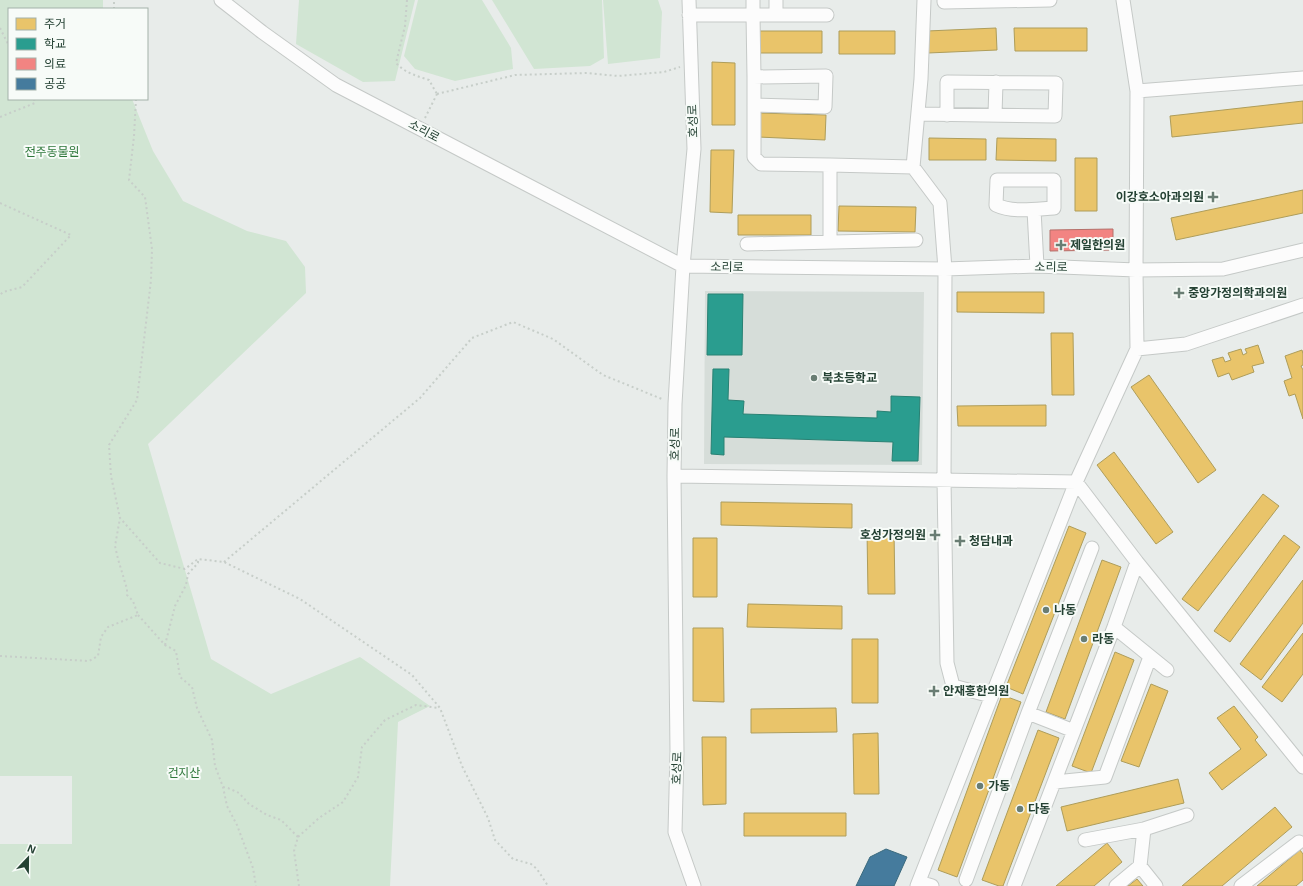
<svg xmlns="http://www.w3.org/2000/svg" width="1303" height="886" viewBox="0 0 1303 886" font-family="Helvetica,'Noto Sans KR',sans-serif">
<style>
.built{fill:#d6ddd9}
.green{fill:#d1e5d3}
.homes{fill:#e9c46a;stroke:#ae9d5a}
.schools{fill:#2a9d8f;stroke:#288173}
.health{fill:#f28482;stroke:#b4706a}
.public{fill:#457b9d;stroke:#3b6a7d}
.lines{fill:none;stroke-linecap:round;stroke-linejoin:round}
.minor-casing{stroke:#c5c9c7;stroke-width:15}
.path{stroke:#c7cec9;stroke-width:2;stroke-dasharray:2 3;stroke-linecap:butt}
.minor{stroke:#fcfcfc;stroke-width:13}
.poi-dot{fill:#697d73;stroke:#f7fbf8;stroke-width:1.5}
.labels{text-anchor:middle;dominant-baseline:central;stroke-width:4;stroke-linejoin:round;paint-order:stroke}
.street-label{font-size:12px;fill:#244133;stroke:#f7fbf8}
.park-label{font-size:12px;fill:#2f783b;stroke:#f7fbf8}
.poi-label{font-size:12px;font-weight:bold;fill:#244133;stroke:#f7fbf8;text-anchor:start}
</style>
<rect width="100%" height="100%" fill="#e8ecea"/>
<path class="built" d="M705,291L924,292L922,465L704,464Z"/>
<path class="green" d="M0,0H103V9H9V99H132L153,151L183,201L247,231L286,241L305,267L306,293L148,444L211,659L271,694L360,657L430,706L398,722L390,886H0V844H72V776H0Z
M299,0H415L395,81L363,82L296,44Z
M418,0H482L511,48L513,69L455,81L415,69L404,56Z
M492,0H602L604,58L590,66L534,69Z
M603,0H658L662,12L660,58L608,64Z"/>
<path class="homes" d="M996,28L997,50L928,53L927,31Z
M1014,28H1087V51H1015Z
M758,31H822V53H758Z
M839,31H895V54H839Z
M712,62L735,63V125H712Z
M1303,101V123L1172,137L1170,116Z
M759,113L826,115L825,140L758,137Z
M929,138L986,139V160H929Z
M997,138L1056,139V161L996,160Z
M711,150H734L732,213L710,212Z
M1075,158H1097V211H1075Z
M1303,190V213L1176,240L1171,218Z
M839,206L916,207L915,232L838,231Z
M738,215H811V235H738Z
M957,292H1044V313L957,312Z
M1051,333H1073L1074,395H1052Z
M1258,345L1264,363L1252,366L1254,372L1232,380L1229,373L1218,377L1212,360L1223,357L1225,362L1231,360L1228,353L1241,349L1243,355L1247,353L1245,349Z
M1302,350L1303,354V365L1301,366L1303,370V419L1295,394L1289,396L1284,381L1292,378L1285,356Z
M1149,375L1216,470L1198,483L1131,387Z
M1046,405V426H958L957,406Z
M1114,452L1173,532L1156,544L1097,465Z
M1263,494L1279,506L1198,611L1182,599Z
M721,502L852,504V528L721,525Z
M1069,526L1086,533L1023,694L1006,687Z
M867,531H894L895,594H868Z
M1284,535L1300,547L1230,642L1214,631Z
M693,538H717V597H693Z
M1102,560L1121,567L1065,719L1046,712Z
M1303,580V623L1261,680L1240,664Z
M748,604L842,606V629L747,627Z
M693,628H723L724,702L693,701Z
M1303,633V674L1282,702L1262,687Z
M852,639H878V703H852Z
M1115,652L1134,660L1091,773L1072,766Z
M1151,684L1168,691L1139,767L1121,761Z
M1002,695L1021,702L957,877L938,870Z
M1234,706L1258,737L1255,740L1267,755L1222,790L1209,773L1241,749L1217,718Z
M836,708L837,732L751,733V709Z
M1038,730L1059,738L1003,886H999L982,880Z
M878,733L879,794H854L853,734Z
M702,737H726V804L703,805Z
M1178,779L1184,803L1067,831L1061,807Z
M1275,807L1292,827L1222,886H1182Z
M744,813H846V836H744Z
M1107,843L1122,862L1094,886H1056Z
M1300,850L1303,854V880L1296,886H1257Z
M1137,879L1143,886H1128Z"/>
<path class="schools" d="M708,294H743L742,355H707Z
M713,369H729L728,400L744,401L743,414L877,418V411L891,412V396L920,397L918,461H892L893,442L724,437V455L711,454Z"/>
<path class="health" d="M1113,229V250L1050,251V230Z"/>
<path class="public" d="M886,849L907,857L894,886H856L870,857Z"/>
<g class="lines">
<defs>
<path id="minor" d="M221,0L262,32L336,85L683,266L945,269L1037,266L1136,270L1223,269L1303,250
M689,0L694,149L683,266L675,404L674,476L677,752L675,832L694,886
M776,0V15
M924,0L921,79L913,167L940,203L945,269L944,480L947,663L953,686L991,696
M944,0V2L1050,0
M689,15H753V0
M827,15H753L754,77V157L761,164L830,165L913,167
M1137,91L1303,78
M754,105L825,107L826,76L754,77
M918,114L1055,116L1056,83L947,82V115
M995,115L996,82
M830,165V242
M997,180H1054V208C1036,209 1013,213 996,205Z
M1034,210L1037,266
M747,244L916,240
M1137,349L1186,344L1303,305
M674,476L1076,482L1137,562L1303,767
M1114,627L1167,670
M1028,713L1074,731
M1055,782L1105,777L1150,657
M1144,829L1140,866L1156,886
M1085,840L1144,829L1187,815
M966,880L1028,713L1092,548
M919,882L932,886
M917,886L1076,482L1137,349L1136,270L1137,91L1123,0
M1014,886L1114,627L1137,562
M1116,886L1140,866
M1241,886L1299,842"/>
</defs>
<use href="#minor" class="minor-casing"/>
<path class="path" d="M407,0L405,26L396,63C405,73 417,76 429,80L437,94
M114,9V0
M0,28L9,46
M437,94L515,75L587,73L618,76L664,72L680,67
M136,99L134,136L129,180L145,197L152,249L151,280L137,400L109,445L111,476L120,518L160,563L185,569L198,559L224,562L300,599L412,675L440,708L462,766L488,818L495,840L513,859L531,864L537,869L548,886
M0,117L35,103L34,99
M425,118L437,94
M0,203L71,235L22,287L3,292L0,295
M224,562L420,398L472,338L513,322L553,339L603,375L662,399
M138,615L165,645L176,651L180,677L192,687L197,708L212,740L215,766L223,787L227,806L237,825L253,868L256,886
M165,645L175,606L186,585L188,574L198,563V560
M0,656L89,661L98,656L101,637L108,627L138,615L133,601L127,595V589L118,559L115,546L120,518
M223,787L228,788L239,793L249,804L267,815L281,820L298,837
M299,886L294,851L298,837L319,818L343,802L358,777L362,747L385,720L416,705L439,708"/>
<use href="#minor" class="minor"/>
</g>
<g class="poi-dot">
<path d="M1211 191h4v4h4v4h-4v4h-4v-4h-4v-4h4z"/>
<path d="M1059 239h4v4h4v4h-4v4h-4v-4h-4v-4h4z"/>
<path d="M1177 287h4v4h4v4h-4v4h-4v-4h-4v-4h4z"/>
<circle cx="814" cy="378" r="4"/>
<path d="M933 529h4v4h4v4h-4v4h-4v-4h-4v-4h4z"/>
<path d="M958 535h4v4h4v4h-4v4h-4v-4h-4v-4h4z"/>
<circle cx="1046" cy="610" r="4"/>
<circle cx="1084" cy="639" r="4"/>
<path d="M932 685h4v4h4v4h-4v4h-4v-4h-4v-4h4z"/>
<circle cx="980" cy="786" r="4"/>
<circle cx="1020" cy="809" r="4"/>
</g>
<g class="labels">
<g class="street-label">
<text transform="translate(693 121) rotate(-92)">호성로</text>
<text transform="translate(424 131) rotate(28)">소리로</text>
<text transform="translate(727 267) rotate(1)">소리로</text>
<text transform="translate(1051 267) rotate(1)">소리로</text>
<text transform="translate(675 444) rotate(-89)">호성로</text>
<text transform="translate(677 768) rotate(-88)">호성로</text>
</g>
<g class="park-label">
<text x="52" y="152">전주동물원</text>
<text x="184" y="773">건지산</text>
</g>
<g class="poi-label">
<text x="1204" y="197" text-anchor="end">이강호소아과의원</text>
<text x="1070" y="245">제일한의원</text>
<text x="1188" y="293">중앙가정의학과의원</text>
<text x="822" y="378">북초등학교</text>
<text x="926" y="535" text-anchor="end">호성가정의원</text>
<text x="969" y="541">청담내과</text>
<text x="1054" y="610">나동</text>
<text x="1092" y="639">라동</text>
<text x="943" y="691">안재홍한의원</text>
<text x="988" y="786">가동</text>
<text x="1028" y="809">다동</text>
</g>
</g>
<rect x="8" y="8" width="140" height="92" fill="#f7fbf8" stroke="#a3b1a9"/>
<rect x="16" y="18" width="20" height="12" fill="#e9c46a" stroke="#a3b1a9"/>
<text x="44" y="28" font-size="12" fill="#244133">주거</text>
<rect x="16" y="38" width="20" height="12" fill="#2a9d8f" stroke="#a3b1a9"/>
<text x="44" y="48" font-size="12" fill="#244133">학교</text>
<rect x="16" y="58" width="20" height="12" fill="#f28482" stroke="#a3b1a9"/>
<text x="44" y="68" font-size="12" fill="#244133">의료</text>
<rect x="16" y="78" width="20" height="12" fill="#457b9d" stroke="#a3b1a9"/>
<text x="44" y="88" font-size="12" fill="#244133">공공</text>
<g transform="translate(28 858) rotate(22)" stroke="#f7fbf8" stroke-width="3" paint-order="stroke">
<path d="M0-3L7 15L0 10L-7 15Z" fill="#244133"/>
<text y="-6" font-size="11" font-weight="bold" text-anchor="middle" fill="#244133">N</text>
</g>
</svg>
